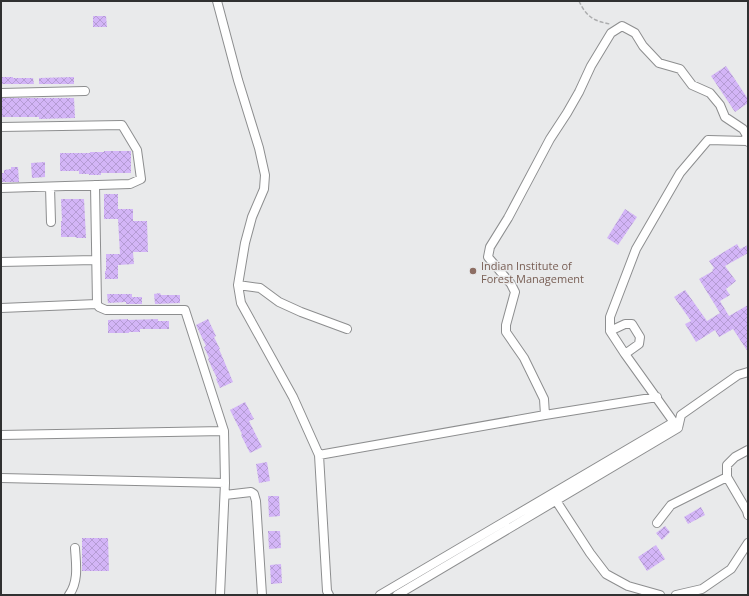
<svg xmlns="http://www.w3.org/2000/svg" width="749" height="596" viewBox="0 0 749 596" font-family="'Open Sans',sans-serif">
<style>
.building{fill:url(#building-cross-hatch)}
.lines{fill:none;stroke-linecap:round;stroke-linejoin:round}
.minor-casing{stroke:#8d8e8f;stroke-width:10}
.path{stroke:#abacad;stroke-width:1.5;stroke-dasharray:4 2;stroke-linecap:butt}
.minor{stroke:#fff;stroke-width:8}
.education-dot{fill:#8d6e63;stroke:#e9eaeb;stroke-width:1.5}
.labels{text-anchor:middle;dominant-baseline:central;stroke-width:3;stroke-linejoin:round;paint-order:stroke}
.education-label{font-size:11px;fill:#785e54;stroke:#e9eaeb;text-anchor:start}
</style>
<defs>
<pattern id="building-cross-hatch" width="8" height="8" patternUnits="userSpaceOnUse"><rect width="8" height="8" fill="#d3b5f7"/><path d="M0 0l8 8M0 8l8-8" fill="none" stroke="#b59cd4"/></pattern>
</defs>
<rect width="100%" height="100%" fill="#e9eaeb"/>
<path class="building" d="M93,16H106L107,27H93Z
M726,66L748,99V103L735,112L711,76Z
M1,77H13V78H33L34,84H1Z
M74,77V84H39V78Z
M1,98H74L75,118L39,119V117H1Z
M104,151H131V173H101V175H89V174H79V171H60V153H90V152H104Z
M45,162V177L32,178L31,163Z
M11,167H18L19,182H1V173H4V170L11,169Z
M104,194H118V209H133V221H147L148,252H133L134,264L118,265V279H105V271H106V254H120L118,219H104Z
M61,199H84L86,238H76V237H61V221H62Z
M625,209L637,217L618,245L607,238Z
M737,244L740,249L748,245V253L725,266L736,281L726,289L730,295L720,301L729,316L748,305V352L733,329L719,337L715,330L696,342L685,324L691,321L674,297L685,290L707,321L720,313L699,279L713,271L712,270L714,268L709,261Z
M160,293L161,295H180V303L155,304L154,294Z
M107,294H132V297H142V304H126V302L108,303Z
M128,319V320L158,319V321H169V329H140V332H129V333H108V320Z
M208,319L216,336L214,337L220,349H219L233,382L220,388L216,379L217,378L212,368L208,359L209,358L204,347L206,346L196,325Z
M245,402L254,419L249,421L262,447L250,453L241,435L242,434L230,410Z
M267,462L270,481L259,483L256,464Z
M268,496H279L280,516L269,517Z
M701,507L705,515L688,524L684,517Z
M665,526L670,532L662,540L656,533Z
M268,531H280L281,548L269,549Z
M82,538H108L109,571H82Z
M656,545L665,559L647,571L638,557Z
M281,564L282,583L271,584L270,565Z"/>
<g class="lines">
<defs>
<path id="minor" d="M217,1L238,80L259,148L265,175L264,189L252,217L245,243L238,285L241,303L293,397L319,455
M1,93L85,91
M1,127L122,125L137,150L141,179L130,184L1,188
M95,185L97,304L99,307L106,310H185L224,431L225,483L220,595
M50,187L51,222
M1,262L95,260
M238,285L260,288L279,302L301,312L347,329
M1,308L97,304
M610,331L625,324H632L640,337L639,344L625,354
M545,415L544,399L524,358L506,332V325L515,292L511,284L488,257L490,247L508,218L550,139L567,113L579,92L591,66L611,33L622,26L635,33L643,46L659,63L680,69L692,85L710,93L720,105L725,117L743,129L746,134L747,141
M678,428L625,354L610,331V317L636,249L680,173L708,140L747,141L748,142
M1,435L224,431
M748,450L735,457L727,465V477L747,511L748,515
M1,478L225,483
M225,495L251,492L254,494L256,501L262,595
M553,496L590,553L606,574L628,586L660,595
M657,523L671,505L727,477
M69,595C79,581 76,564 75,548
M329,595L327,591L319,455L545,415L657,397
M380,595L674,422
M397,595L678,428L681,415L738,375L748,372
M676,595L702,589L731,569L748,543"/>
</defs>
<use href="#minor" class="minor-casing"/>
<path class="path" d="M579,1C586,16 593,21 610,24"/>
<use href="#minor" class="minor"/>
</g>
<circle class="education-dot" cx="473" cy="271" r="4"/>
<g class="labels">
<g class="education-label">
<text x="481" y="265">Indian Institute of<tspan x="481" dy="13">Forest Management</tspan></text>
</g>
</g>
<rect width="749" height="596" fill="none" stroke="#303131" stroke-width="4"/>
</svg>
